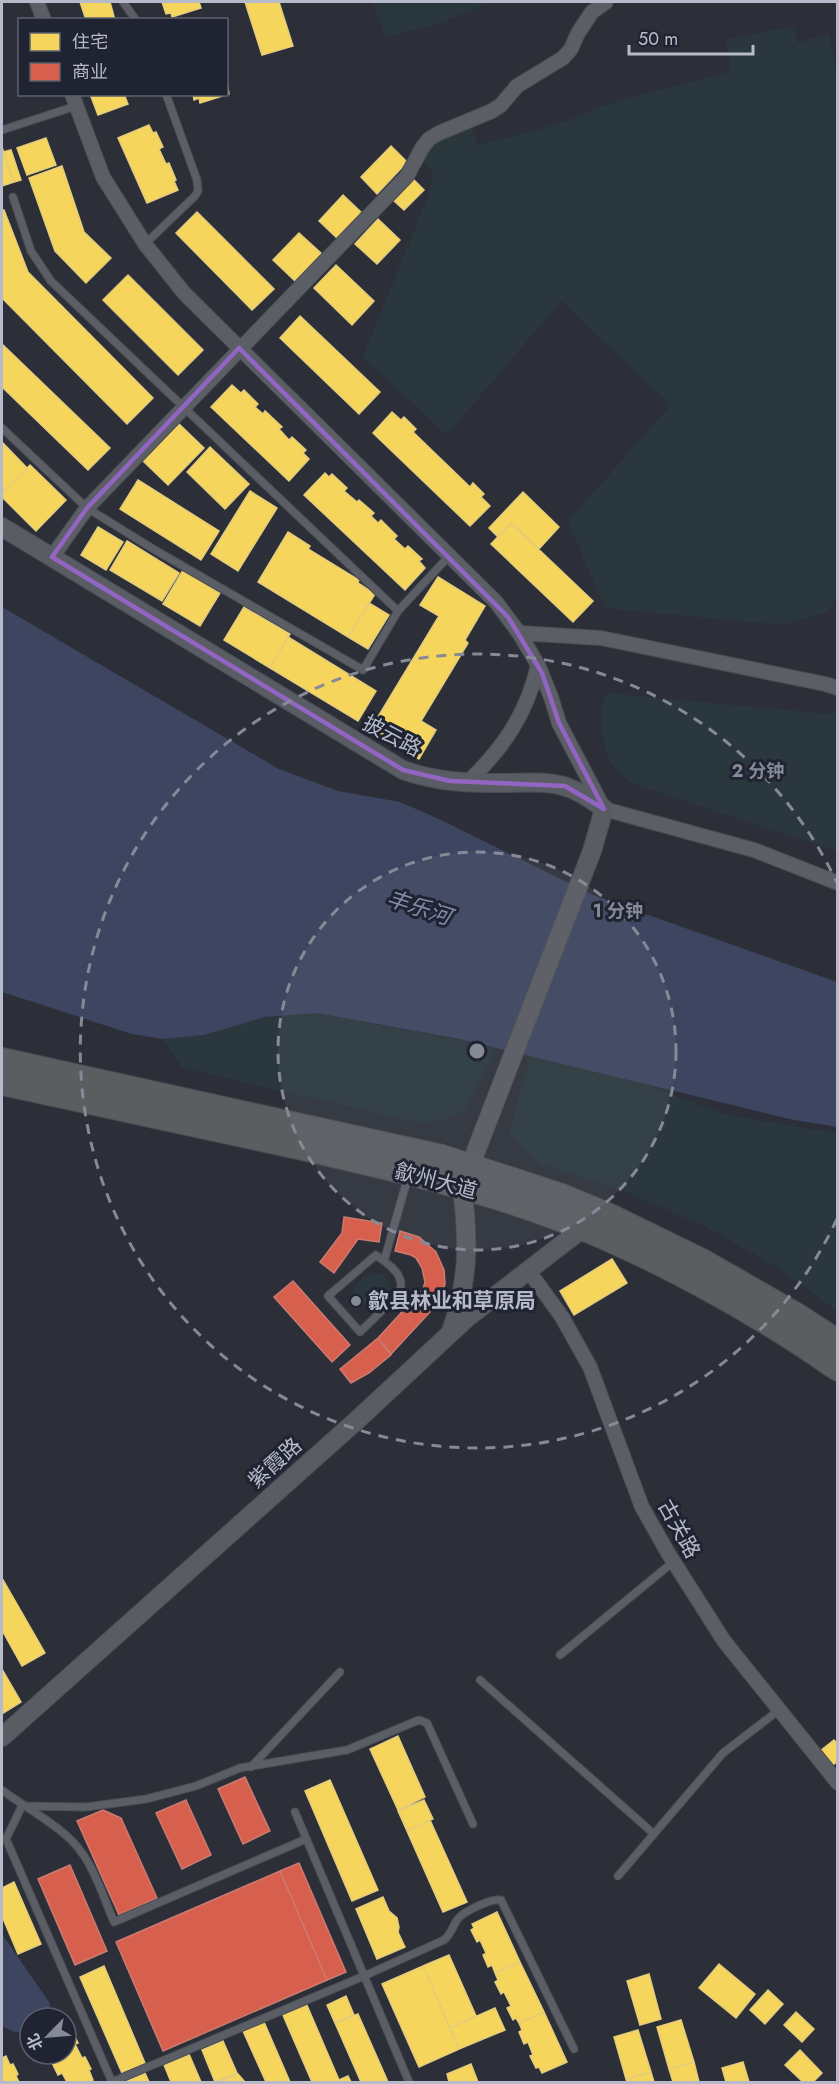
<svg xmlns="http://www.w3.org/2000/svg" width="839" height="2084" viewBox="0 0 839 2084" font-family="Jost,'Noto Sans SC',sans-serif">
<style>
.green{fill:#2a383e}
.water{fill:#3d4560}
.homes{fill:#f6d55c;stroke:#e3cd7c;stroke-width:1.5}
.shops{fill:#d6604d;stroke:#cd7b72;stroke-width:1.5}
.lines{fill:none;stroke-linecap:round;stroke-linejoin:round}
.lane-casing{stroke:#4a4c52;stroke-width:9}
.street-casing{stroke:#4a4c52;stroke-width:16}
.secondary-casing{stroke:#4a4c55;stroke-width:20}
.highway-casing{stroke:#494b53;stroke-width:26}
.lane{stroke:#5c5e66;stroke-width:7}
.street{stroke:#5c5e66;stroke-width:14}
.secondary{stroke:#5a5c64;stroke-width:18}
.highway{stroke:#5b5d60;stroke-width:24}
.marked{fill:none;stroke:#9365c3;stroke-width:4.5;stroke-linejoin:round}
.ring{fill:none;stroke:#868996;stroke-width:3;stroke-dasharray:10 8}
.poi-dot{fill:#868996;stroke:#202432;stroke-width:2}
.labels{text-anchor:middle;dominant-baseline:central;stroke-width:6;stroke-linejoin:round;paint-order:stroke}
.street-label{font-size:21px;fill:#b7bac8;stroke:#202432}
.poi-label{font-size:21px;font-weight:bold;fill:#b7bac8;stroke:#202432;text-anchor:start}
.water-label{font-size:22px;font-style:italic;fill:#828cac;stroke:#202432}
.centre{fill:#868996;stroke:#202432;stroke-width:3}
.ring-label{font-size:18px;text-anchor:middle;font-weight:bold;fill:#868996;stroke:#202432;stroke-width:6;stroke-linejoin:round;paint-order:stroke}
</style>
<rect width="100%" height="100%" fill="#2c2f38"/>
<path class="green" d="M372,2H490L435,25L386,37Z
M793,27L798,43L829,33L838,82V594L831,607L825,613L782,625L605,608L568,521L671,405L561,301L447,435L363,357L425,204L434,174L413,150L471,127L478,145L556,125L605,105L731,71L726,39Z
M607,693L817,713H837V851L632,783C625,777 616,771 611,763C601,745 597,710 607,693Z
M296,1013H317L497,1048L463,1112L445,1119L424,1124L183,1068L163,1039L204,1035L255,1019Z
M533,1044L731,1116L837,1133V1311L779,1268L704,1226L624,1191L540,1164L510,1134Z
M374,1272L384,1275L391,1287L388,1295L370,1310L352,1290L362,1279Z"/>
<path class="water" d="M2,607L279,769L338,791L400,802L439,819L595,896L837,982V1127L794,1120L460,1039L317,1013L265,1017L204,1035L163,1039L132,1034L2,992Z
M2,1934L49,2002L53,2016L49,2018H30V2029C18,2035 13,2032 2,2026Z"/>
<path class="homes" d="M80,2H110L115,20H86Z
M162,2H199L201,8L172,17L171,13L166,14Z
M245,2H279L293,46L262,55Z
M226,77L229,94L200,103L199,98L194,100L193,94H226Z
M90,94H124L128,104L98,115Z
M149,125L153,133L156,132L163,147L159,149L166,164L169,163L176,180L174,181L178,190L147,203L118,138Z
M46,138L56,165L27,175L17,148Z
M391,146L407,162L377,194L361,177Z
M2,147L14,182L2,186Z
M11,150L21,180L14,182L3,152Z
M62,166L84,232L111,258L86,283L55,251L29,178Z
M413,179L424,190L404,210L393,200Z
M343,195L362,213L338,239L319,221Z
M2,210H4L28,272L153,398L127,424L2,298Z
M197,212L274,289L252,310L176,233Z
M378,219L400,240L377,264L355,244Z
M299,233L322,254L295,281L273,260Z
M336,265L374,301L352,325L314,288Z
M128,275L203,350L178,375L103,300Z
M300,316L380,392L359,414L280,338Z
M2,344L110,448L88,470L2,387Z
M232,385L241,393L244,390L258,404L255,407L263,414L265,411L282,427L279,429L289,440L292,437L306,450L303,453L309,459L289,481L211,407Z
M392,412L401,420L404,417L416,429L413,432L470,487L473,483L484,494L481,497L490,506L470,526L373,433Z
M178,423L204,448L168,485L142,460Z
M2,442L27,468L2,493Z
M210,447L249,484L225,509L187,472Z
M30,465L66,500L36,531L2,497V493Z
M325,473L329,477L332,474L347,488L344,491L357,502L359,500L374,513L371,516L378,523L381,520L397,536L394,539L405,549L408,546L422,559L419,561L425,568L405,590L304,495Z
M138,480L219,531L201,560L120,509Z
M250,491L277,508L238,571L211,554Z
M523,492L559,527L539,549L511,523L498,537L489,528Z
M511,523L593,601L573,622L491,544Z
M98,527L123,542L106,570L81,555Z
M288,532L310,546L308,549L359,580L358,583L375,594L348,637L258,582Z
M127,541L179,573L162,601L110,570Z
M183,570L220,593L200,626L163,604Z
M438,577L485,606L465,640L468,643L421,721L436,730L419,759L370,730L439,616L420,605Z
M369,603L389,615L368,649L348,637Z
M244,607L290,634L270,668L224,640Z
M288,637L376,691L358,721L270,668Z
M612,1259L627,1283L574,1315L560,1291Z
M2,1578L45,1653L22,1666L2,1630Z
M2,1669L21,1702L2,1714Z
M398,1736L425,1797L398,1810L370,1749Z
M834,1740L838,1744V1761L830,1767L819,1752Z
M330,1780L378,1890L352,1901L305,1791Z
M424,1800L433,1819L407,1831L398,1811Z
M430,1820L467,1902L443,1912L407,1831Z
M14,1882L41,1944L18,1954L2,1916V1888Z
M383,1897L389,1911L397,1918L399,1927L398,1932L405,1947L377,1959L356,1909Z
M497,1912L520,1962L495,1973L492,1965L488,1967L483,1955L486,1953L480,1940L477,1942L471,1930L474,1928L472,1924Z
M449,1955L476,2016L450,2028L423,1966Z
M520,1962L544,2012L519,2023L516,2018L513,2020L507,2008L511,2006L504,1992L501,1994L495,1982L498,1980L495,1973Z
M719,1964L755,1994L736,2018L699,1988Z
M104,1966L145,2063L122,2073L80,1977Z
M423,1966L459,2049L419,2067L382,1984Z
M649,1974L661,2019L640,2025L627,1981Z
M768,1990L783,2004L765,2024L750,2010Z
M346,1996L354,2015L335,2023L327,2005Z
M306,2003L339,2080L348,2076L351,2082H312L282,2013Z
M495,2008L505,2030L459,2049L450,2028Z
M544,2012L567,2062L542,2073L539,2067L536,2068L530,2056L533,2055L528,2042L524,2044L519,2032L522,2030L519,2023Z
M796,2012L814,2029L802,2042L784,2025Z
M358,2014L388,2082H361L335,2023Z
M681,2020L694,2062L669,2069L657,2027Z
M264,2022L290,2082H266L243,2031Z
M66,2026L70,2034L73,2032L78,2043L75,2044L82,2058L85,2057L91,2069L89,2070L93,2080L87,2082H67L62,2073L58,2075L49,2057L52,2054H66Z
M638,2030L651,2072L626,2079L614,2037Z
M223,2041L237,2073L215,2082L202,2050Z
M800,2050L822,2073L813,2082H803L785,2065Z
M189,2054L201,2082H171L164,2065Z
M6,2056L10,2065L13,2064L18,2074L16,2076L19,2082H2V2058Z
M694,2062L699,2082H673L669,2069Z
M743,2062L749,2082H726L722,2068Z
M471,2064L478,2082H449L447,2074Z
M651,2072L654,2082H627L626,2079Z
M145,2073L149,2082H123Z
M238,2074L245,2082H219Z"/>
<path class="shops" d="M344,1217L382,1223L379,1242L358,1239L334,1273L320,1262L342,1233Z
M400,1231L419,1237L436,1252L444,1270L445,1283L442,1299L391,1354L378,1338L423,1289L425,1282L422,1268L416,1258L411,1255L395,1251Z
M293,1281L350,1345L332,1362L274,1297Z
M378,1338L391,1355L369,1373L351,1383L340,1369Z
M245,1777L270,1831L243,1844L218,1789Z
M186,1800L211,1855L182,1869L156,1813Z
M103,1810L121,1818L157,1898L119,1915L77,1821Z
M299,1863L346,1972L327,1980L280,1871Z
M70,1865L107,1951L75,1965L38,1879Z
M280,1871L327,1980L163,2051L116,1942Z"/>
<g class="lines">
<defs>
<path id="lane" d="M123,2L136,20
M2,130L76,106
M13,197L31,251L51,281L398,611L449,556
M145,244L195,196L198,191L197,180L166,94
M2,428L87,508L155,550L363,670L398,611
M376,1255C389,1265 407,1275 399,1294L360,1332L328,1296Z
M384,1261L408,1177
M560,1655L673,1562
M480,1680L654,1834
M251,1767L340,1672
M2,1790C23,1806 57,1824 74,1843C93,1863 103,1896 114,1922L306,1839
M22,1806L86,1807L146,1799L196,1786L240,1768L347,1750L419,1720L427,1723L473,1824
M22,1806L6,1839L112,2082
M295,1812L409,2082
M618,1876L723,1753L779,1710
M112,2082L364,1976L444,1940C451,1934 452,1928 457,1920C462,1912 491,1898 501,1900L574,2049"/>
<path id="street" d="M37,2L44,20
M72,94L103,177L145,244L184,293L496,602L519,633L538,665L551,697L559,723L604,809L754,850L838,883
M52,557L87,508L407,176L422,148L429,139L439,133L492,111L501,105L517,86L563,58L571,49L578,33L592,12L606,2
M519,633L601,638L825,684L838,688
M468,782C503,748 527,714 538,665
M528,1270L562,1317L590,1367L642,1507L668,1553L724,1641L838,1783"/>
<path id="secondary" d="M2,527L403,770C431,780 459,783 489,783C540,784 560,774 604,809L592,851L462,1187C469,1242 469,1278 451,1332
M2,1737L356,1421L468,1317L582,1229"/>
<path id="highway" d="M2,1060L442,1157L562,1196L610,1216L704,1262L798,1316L838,1342
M2,1083C103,1105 205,1127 307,1149C390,1168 474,1187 555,1217C649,1253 756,1311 838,1369"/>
</defs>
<use href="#lane" class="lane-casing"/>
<use href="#street" class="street-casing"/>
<use href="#secondary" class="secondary-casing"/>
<use href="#highway" class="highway-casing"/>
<use href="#lane" class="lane"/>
<use href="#street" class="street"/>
<use href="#secondary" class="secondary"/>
<use href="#highway" class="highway"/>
</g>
<path class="marked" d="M239,348L508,617L542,673L559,723L604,809L565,786L450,781L403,770L52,557L87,508Z"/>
<circle cx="477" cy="1051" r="199" fill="#868996" fill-opacity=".12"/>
<g class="ring">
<circle cx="477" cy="1051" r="199"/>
<path d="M837 1219A397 397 0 1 1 837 883"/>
</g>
<circle class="poi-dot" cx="356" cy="1301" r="6"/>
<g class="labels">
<g class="street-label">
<text transform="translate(392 736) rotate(28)">披云路</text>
<text transform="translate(436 1181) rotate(15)">歙州大道</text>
<text transform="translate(275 1463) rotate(-42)">紫霞路</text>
<text transform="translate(679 1529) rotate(61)">古关路</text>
</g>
<g class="poi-label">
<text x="368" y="1301">歙县林业和草原局</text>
</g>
<g class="water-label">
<text transform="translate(419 907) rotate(18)">丰乐河</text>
</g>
</g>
<circle cx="477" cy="1051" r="9" class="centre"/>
<g class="ring-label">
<text x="758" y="777">2 分钟</text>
<text x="618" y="917">1 分钟</text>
</g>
<rect width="839" height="2084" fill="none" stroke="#b7bac8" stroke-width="6"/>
<rect x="18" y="18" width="210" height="78" fill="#202432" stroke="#5c606e" stroke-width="1.5"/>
<rect x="30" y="33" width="30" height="18" fill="#f6d55c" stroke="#5c606e" stroke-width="1.5"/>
<text x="72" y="48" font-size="18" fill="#b7bac8">住宅</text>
<rect x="30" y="63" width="30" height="18" fill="#d6604d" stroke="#5c606e" stroke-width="1.5"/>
<text x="72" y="78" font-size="18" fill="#b7bac8">商业</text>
<g transform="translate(48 2036) rotate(245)"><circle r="28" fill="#202432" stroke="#5c606e" stroke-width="1.5"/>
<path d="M0-4.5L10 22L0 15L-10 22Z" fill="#868996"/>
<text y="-9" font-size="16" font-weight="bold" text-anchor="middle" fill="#b7bac8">北</text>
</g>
<path d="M629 45v9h124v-9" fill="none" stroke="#b7bac8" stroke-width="3"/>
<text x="638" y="45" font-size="18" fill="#b7bac8" stroke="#202432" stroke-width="4.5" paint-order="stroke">50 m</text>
</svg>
